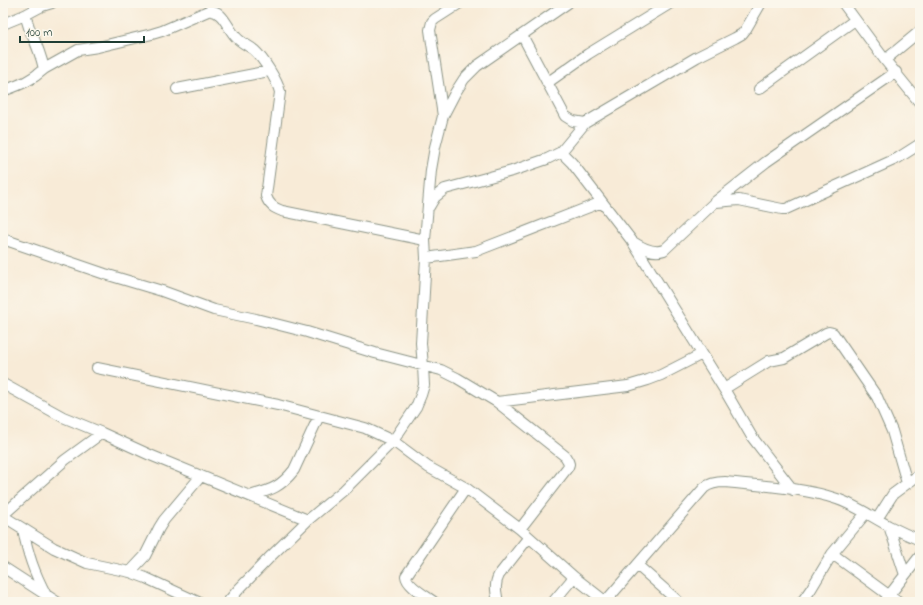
<svg xmlns="http://www.w3.org/2000/svg" width="923" height="605" viewBox="0 0 923 605" font-family="'Indie Flower',sans-serif">
<style>
.lines{fill:none;stroke-linecap:round;stroke-linejoin:round}
.minor-casing{stroke:#8c9486;stroke-width:12}
.minor{stroke:#fff;stroke-width:10}
</style>
<rect width="100%" height="100%" fill="#fbf7ec"/>
<filter id="ink" filterUnits="userSpaceOnUse"><feTurbulence type="fractalNoise" baseFrequency=".025" numOctaves="2"/><feDisplacementMap in="SourceGraphic" scale="8" xChannelSelector="R" yChannelSelector="G"/><feConvolveMatrix kernelMatrix="1 2 1 2 8 2 1 2 1" color-interpolation-filters="sRGB"/></filter>
<filter id="wash" filterUnits="userSpaceOnUse"><feTurbulence type="fractalNoise" baseFrequency=".012" numOctaves="4" result="noise"/><feDisplacementMap in="SourceGraphic" scale="16" xChannelSelector="R" yChannelSelector="G"/><feGaussianBlur stdDeviation="0.9" result="paint"/><feColorMatrix in="noise" values="0 0 0 0 0 0 0 0 0 0 0 0 0 0 0 0 0 1.4 0 .05"/><feComposite in="paint" operator="in"/></filter>
<g filter="url(#wash)">
<rect width="100%" height="100%" fill="#f8ebd7"/>
</g>
<g filter="url(#ink)">
<g class="lines">
<defs>
<path id="minor" d="M843,3L885,60L920,103
M3,24L25,15
M522,35L565,116L573,121L585,123
M885,60L920,31
M44,69L78,50L98,47L152,34L162,31L208,11C223,9 227,28 236,37C241,43 248,45 254,50C263,58 277,80 280,92L266,196C269,205 274,208 282,211L425,240
M547,83L588,54L671,3
M177,89L269,71
M759,89L855,20
M3,91C19,85 31,81 44,69C41,55 36,43 30,30C28,25 27,20 25,15L42,6L52,3
M443,116L430,30L432,22L435,19L460,3
M561,152L572,163L632,241L724,389L752,437L793,490
M716,202L739,200L782,209H786L898,158L920,144
M429,207L435,197L445,189L512,171L547,159L561,152L585,123L697,57L735,38L742,34L746,29L761,3
M3,239L105,274L162,291L214,310L256,319L307,332L375,353L441,370L457,378L497,402L565,456L568,461L569,464L568,467L520,529
M633,242C642,248 653,254 664,250L715,202L766,162L896,72
M426,258L476,251L602,202
M97,368L278,405L365,428L393,441L428,467L466,488L520,529L574,577L606,602
M3,384L63,417L102,433L150,455L308,520
M724,389L769,361L784,358L826,333L829,332L833,333L877,397L892,431L907,483
M497,402L628,386L648,380L661,375L702,354
M250,496C270,490 280,488 294,470L319,416
M3,515L65,460L102,433
M3,516L54,548L87,563L130,572L146,578L198,602
M877,519L893,494L920,474
M889,526L905,575
M23,529C28,555 34,572 46,595
M832,554L838,558L898,602
M637,565L679,602
M3,567L57,602
M130,572L145,556L159,528L164,520L201,476
M228,602L239,589L271,556L308,520L344,490L393,441L416,407L421,395L424,385L423,366L421,343L426,258L425,240L431,170L435,147L443,116L455,93L464,79L477,66L568,3
M434,602C426,596 407,586 406,576L466,488
M498,602C496,592 494,584 499,575L529,537
M553,602L574,577
M605,602L704,488C710,483 717,482 725,482C761,486 802,487 837,499C855,505 872,517 889,526C899,531 910,536 920,540
M802,602L811,589L832,554L866,513
M884,602L920,556"/>
</defs>
<use href="#minor" class="minor-casing"/>
<use href="#minor" class="minor"/>
</g>
</g>
<rect width="923" height="605" fill="none" stroke="#fbf7ec" stroke-width="16"/>
<path d="M20 36v6h124v-6" fill="none" stroke="#1f3d34" stroke-width="2"/>
<text x="26" y="36" font-size="12" fill="#1f3d34" stroke="#fbf7ec" stroke-width="3" paint-order="stroke">100 m</text>
</svg>
